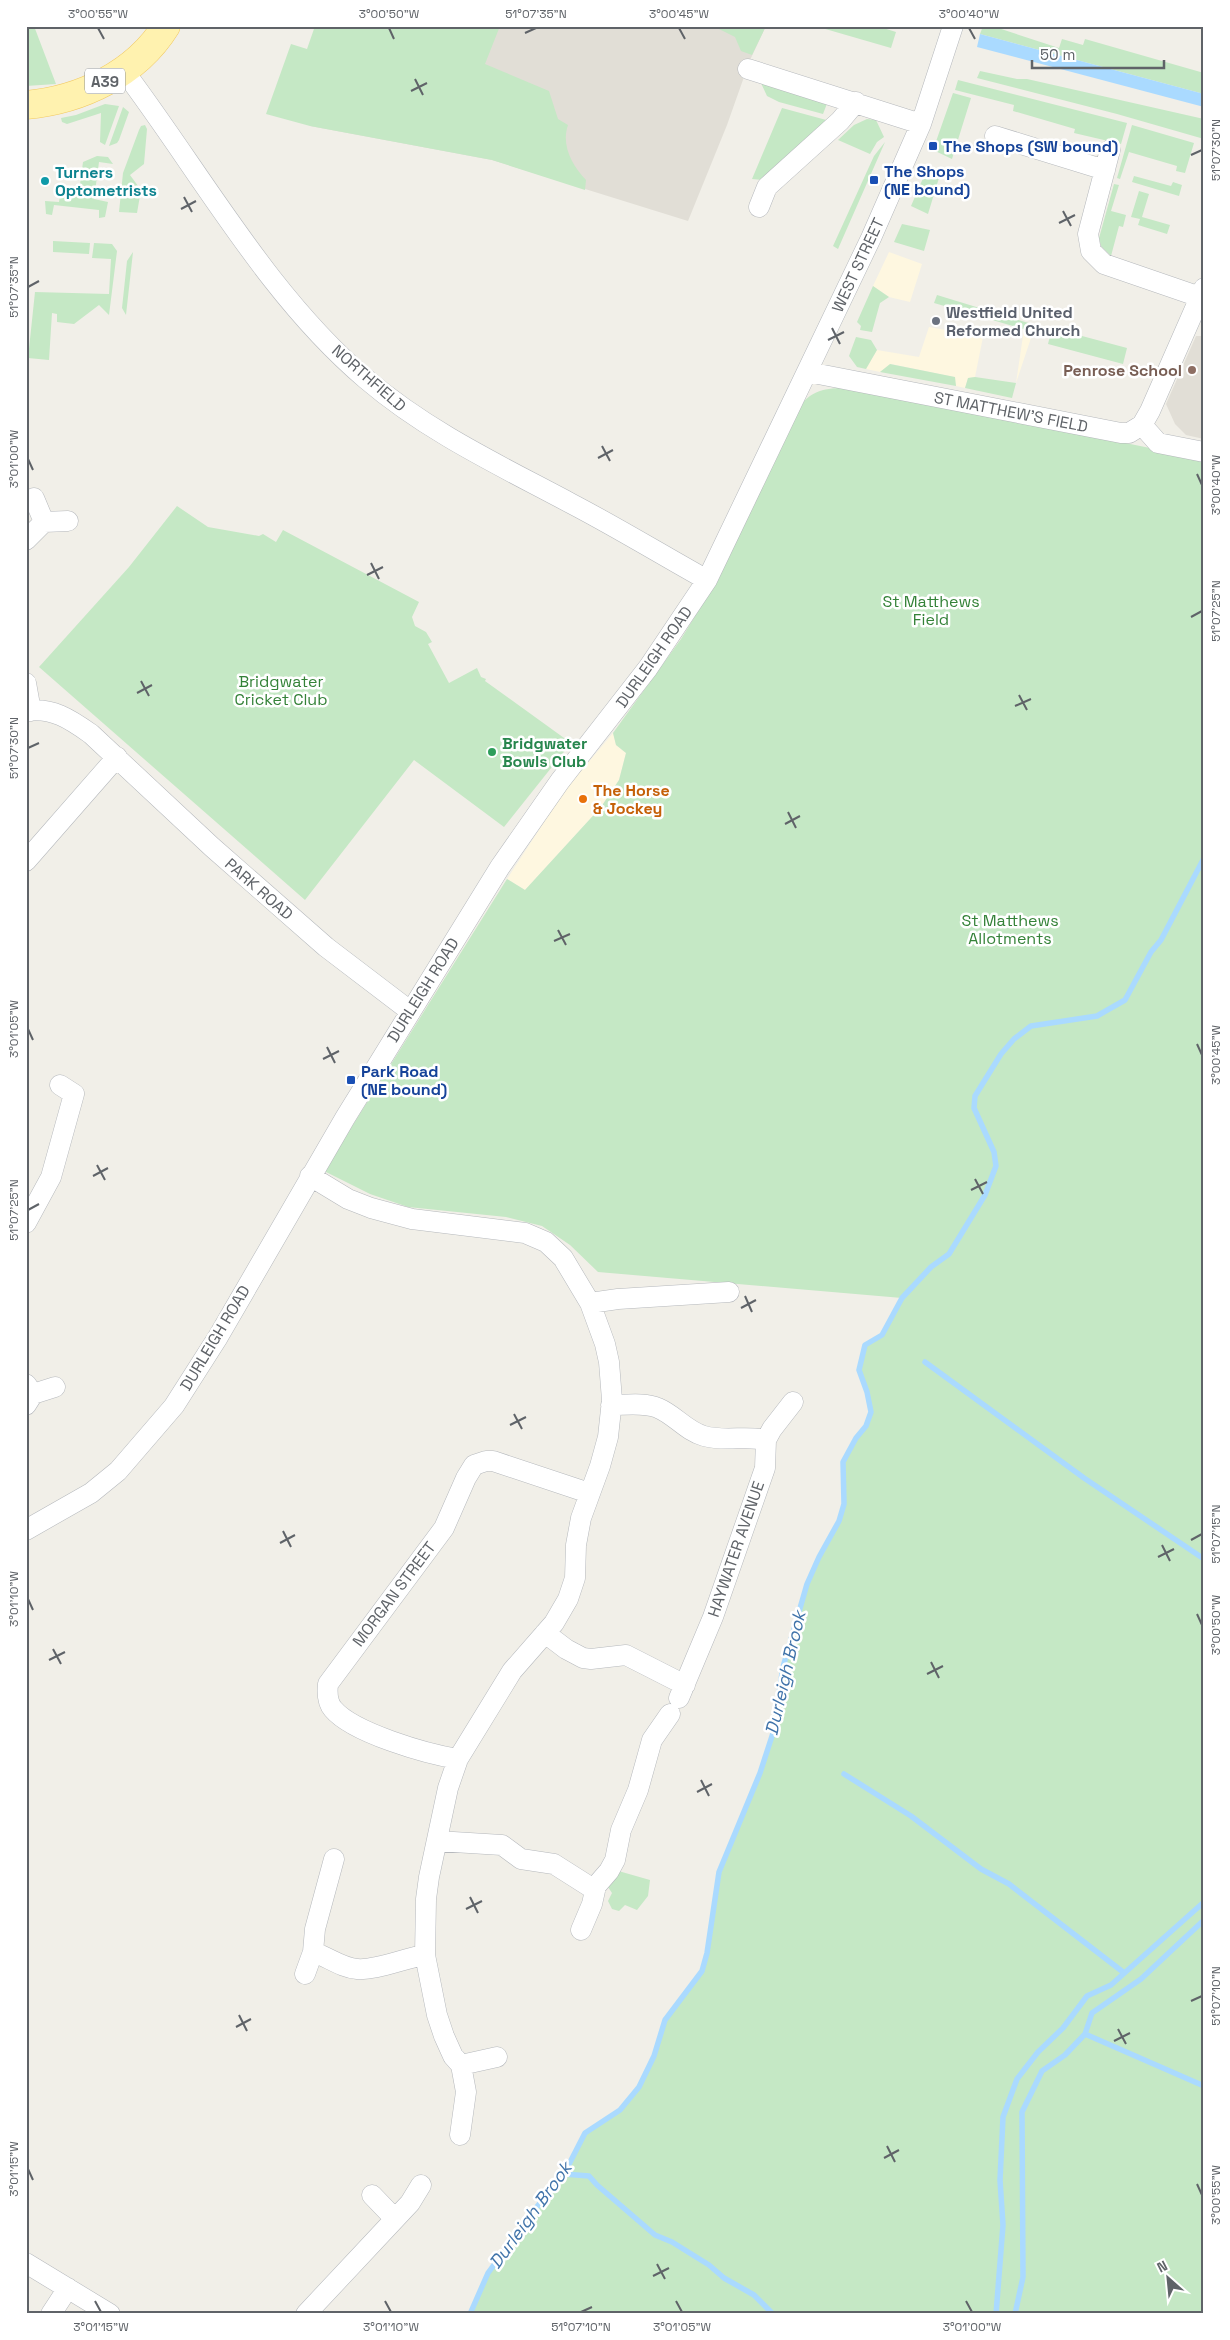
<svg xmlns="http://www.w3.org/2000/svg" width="1230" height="2340" viewBox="0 0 1230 2340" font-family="'Space Grotesk',sans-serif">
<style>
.commercial{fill:#fef7e0}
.education{fill:#e1ded6}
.green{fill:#c5e8c5}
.water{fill:#aadaff}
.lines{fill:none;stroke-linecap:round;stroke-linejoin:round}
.stream{stroke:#aadaff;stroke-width:5.5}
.minor-casing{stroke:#b5b8bc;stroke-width:21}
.primary-casing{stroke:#f2c960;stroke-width:29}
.minor{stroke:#fff;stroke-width:20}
.primary{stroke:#fff2af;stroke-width:28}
.ticks{fill:none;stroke:#5f6368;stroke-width:2}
.transit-dot{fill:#1a4fb4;stroke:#fff;stroke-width:2}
.culture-dot{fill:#0f9aa8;stroke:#fff;stroke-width:2}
.worship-dot{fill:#6b7280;stroke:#fff;stroke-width:2}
.education-dot{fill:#8d6e63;stroke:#fff;stroke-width:2}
.leisure-dot{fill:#2e9e5b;stroke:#fff;stroke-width:2}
.food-dot{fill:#e8710a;stroke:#fff;stroke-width:2}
.labels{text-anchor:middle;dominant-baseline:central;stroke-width:5;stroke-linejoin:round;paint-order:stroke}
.shield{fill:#fff;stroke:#8f9295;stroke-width:1}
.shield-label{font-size:15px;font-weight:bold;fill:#5f6368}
.transit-label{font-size:16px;font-weight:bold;fill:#164399;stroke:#fff;text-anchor:start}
.culture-label{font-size:16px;font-weight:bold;fill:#0d838f;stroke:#fff;text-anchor:start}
.street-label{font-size:16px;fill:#5f6368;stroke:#fff}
.worship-label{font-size:16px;font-weight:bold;fill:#5b616d;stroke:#fff;text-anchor:start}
.education-label{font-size:16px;font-weight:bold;fill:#785e54;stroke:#fff;text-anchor:end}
.park-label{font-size:16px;fill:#348238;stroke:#fff}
.leisure-label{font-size:16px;font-weight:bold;fill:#27864d;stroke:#fff;text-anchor:start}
.food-label{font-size:16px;font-weight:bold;fill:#c56008;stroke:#fff;text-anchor:start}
.water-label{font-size:18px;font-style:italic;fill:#4174aa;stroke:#fff}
.neatline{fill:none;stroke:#5f6368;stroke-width:2}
.ticks-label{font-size:12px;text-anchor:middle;fill:#5f6368}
</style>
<rect width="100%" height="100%" fill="#f1efe8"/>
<path class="commercial" d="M889,252L922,264L910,302L889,297L873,286Z
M929,327L983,337L975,377L968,378L965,388L956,386L954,377L891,364L880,372L866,369L877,350L919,357Z
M1024,329L1033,332L1016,383Z
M613,733L616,745L626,753L619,780L601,807L525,890L507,879L565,790Z"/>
<path class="education" d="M355,26H766L750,60L727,125L688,221L492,160L310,126Z
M1196,336H1204V439L1186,435L1175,424L1166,404Z"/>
<path class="green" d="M26,26H34L56,84L26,86Z
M315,26H500L485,64L549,91L558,119L568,125C561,145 572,166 586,180L585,190L492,160L310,126L266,114L291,44L307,49Z
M718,26H766L752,55L741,51L735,37L717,28Z
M815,26H877L896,32L891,48Z
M983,26H992L1059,48L1062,39L1083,45L1085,39L1204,73V94L980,34Z
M980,71L1017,79H1027L1204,119V139L1117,114L977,78Z
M958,80L1127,123L1121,144L1074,133L1075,129L1013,111L1014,105L955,90Z
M760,81L828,101L823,114L779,102L767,96Z
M953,93L971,98L952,159L933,150Z
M105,104L119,106L105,145L100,142L101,113L67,124L62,122L61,118L76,115Z
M123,107L129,112L119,140L117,143L109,146Z
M782,108L830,121L763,180L752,179Z
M867,119L876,120L884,137L877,142L870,154L838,140L854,125Z
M145,125L147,129L144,164L130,175L141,190L137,213L119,212L123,173L139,130L141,126Z
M1132,125L1194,143L1185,173L1176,171L1177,166L1129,152L1120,179L1117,178Z
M885,142L838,249L833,246L874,156Z
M97,156L108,157L113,164L99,162L94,199L108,202L105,217L99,218V210L54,205L52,215L46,214L45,201L59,202L61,189L79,192L83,162Z
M931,168H942L928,214L911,206L927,169Z
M1134,176L1171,186L1173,182L1182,185L1179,196L1132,182Z
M1114,184L1119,185L1111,211L1126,215L1123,227L1119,226L1111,256L1101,246L1099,238Z
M1139,191L1149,194L1142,217L1170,225L1167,234L1138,225L1140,219L1131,217Z
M902,224L930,230L924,251L894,242Z
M53,241L90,243L89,254L53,252Z
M94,243L112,244L117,251L109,315L99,305L74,324L57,322V314L52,313L49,360L28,358L35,292L109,294L111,259L92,258Z
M133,252L126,315L122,308L127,261Z
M873,286L889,297L880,303L872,332L860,330L861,326L857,322Z
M937,295L1035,325L1033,332L934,303Z
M1052,328L1127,348L1123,364L1048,344Z
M856,337L871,340L877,350L866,369L857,367L849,356Z
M890,364L955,377L956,386L880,372Z
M975,377L1016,383L1012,398L965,388L968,378Z
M851,387L1204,459V2314H470L488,2273L531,2214L564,2174L585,2133L620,2110L639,2087L654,2056L665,2020L702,1971L707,1953L719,1872L760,1773L773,1733L783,1667L807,1584L819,1557L839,1521L844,1504L843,1462L856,1438L866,1426L871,1412L867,1392L859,1370L865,1345L882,1335L902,1298L598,1272L570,1245L542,1226L506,1217L408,1207L370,1194L324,1171L507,879L525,890L601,807L619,780L626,753L616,745L613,733L681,639L713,587L799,407C814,387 829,389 851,387Z
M177,506L208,527L259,536L263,534L276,542L283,530L419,602L412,617L415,626L426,632L432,642L428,644L449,683L477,668L481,677L486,679L485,681L571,743L504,827L414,760L305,900L39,667L129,567Z
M615,1870L650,1880L648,1896L637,1910L625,1905L619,1911L612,1909L608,1901L612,1893L606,1884Z"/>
<path class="water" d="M980,34L1204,94V107L977,47Z"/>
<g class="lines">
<path class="stream" d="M925,1362L1084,1478L1204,1559
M844,1774L911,1816L981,1869L1009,1884L1123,1972
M1085,2034L1204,2086
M564,2174L589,2176L597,2185L655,2235L672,2242L709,2265L724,2278L754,2295L773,2314
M470,2314L488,2273L531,2214L564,2174L585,2133L620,2110L639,2087L654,2056L665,2020L702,1971L707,1953L719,1872L760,1773L773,1733L783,1667L807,1584L819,1557L839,1521L844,1504L843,1462L856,1438L866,1426L871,1412L867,1392L859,1370L865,1345L882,1335L902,1298L931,1267L949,1254L985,1195L996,1166L994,1152L974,1108L975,1096L1001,1054L1014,1039L1031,1026L1097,1016L1125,1000L1151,952L1161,940L1204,858
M996,2314L1003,2225L1000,2180L1003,2117L1017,2079L1038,2052L1063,2028L1087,1996L1111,1985L1204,1902
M1015,2314L1023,2277L1022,2112L1042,2071L1065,2055L1085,2034L1092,2013L1141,1979L1204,1920"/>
<defs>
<path id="minor" d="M748,69L921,124
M124,71C201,173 268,296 366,379C428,432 501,466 572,504C618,528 662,555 707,580
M995,136L1105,170
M1110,150L1088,234L1091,251L1104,264L1200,297
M759,207L767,187L840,121L856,102
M808,372L1121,433H1129L1142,425L1158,443L1204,452
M1142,425L1150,411L1204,288
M34,498L44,522
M26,540L44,522L68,521
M26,683L31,711
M26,711C52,707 70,719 91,734L212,847L326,947L410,1011
M26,861L117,757
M310,1176L348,1199L371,1208L412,1219L525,1233L546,1242L563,1258L590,1303L605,1344L609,1362L612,1400L608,1437L600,1466L581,1518L576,1545L575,1578L568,1599L554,1623L512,1671L458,1759L448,1788L429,1877L426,1899L425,1955L437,2015L444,2036L453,2056L461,2065L466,2092L460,2135
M26,1223L51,1177L74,1094L60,1085
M590,1303L618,1299L729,1292
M26,1384L33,1394L26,1405
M33,1394L55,1387
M611,1405C625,1405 645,1402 658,1408C675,1415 686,1431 704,1436C726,1442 746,1435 766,1440
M26,1530L91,1493L118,1471L174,1406L218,1337L345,1118L500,867L560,781L648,668L707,580L871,238L921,124L953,26
M545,1633L566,1649L583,1658L591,1659L626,1655L685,1685
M679,1698L713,1617L765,1468L766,1440L772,1429L793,1402
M458,1759C427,1754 353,1733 333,1709C327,1702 327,1693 328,1684L444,1528L466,1478L474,1465L486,1461H493L589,1493
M437,1841L502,1845L521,1859L554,1864L595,1890
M334,1859L315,1929L313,1952C328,1957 342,1968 357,1969C375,1971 405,1958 425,1955
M581,1930L592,1904L596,1886L609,1871L615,1860L621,1830L638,1790L652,1740L670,1714
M305,1974L313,1952
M461,2065L497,2057
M372,2195L395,2219
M26,2263L110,2314
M51,2314L68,2288
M306,2314L410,2203L421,2185"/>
<path id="primary" d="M26,105C81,100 136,74 166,26"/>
</defs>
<use href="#minor" class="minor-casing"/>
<use href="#primary" class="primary-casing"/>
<use href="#minor" class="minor"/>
<use href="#primary" class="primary"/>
</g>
<path class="ticks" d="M98,28L104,39M389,28L394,39M679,28L685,39M969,28L975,39M525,33L536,28M415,79L423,95M411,91L427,83M1191,155L1202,150M184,197L192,212M181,209L196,201M1063,211L1071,226M1059,223L1075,215M28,287L39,281M832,328L840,344M828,340L844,332M602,446L610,461M598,458L613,450M28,459L33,470M1197,474L1202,485M371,563L379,579M367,575L383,567M1191,617L1202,611M141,681L149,696M137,693L152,685M1019,695L1027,710M1015,706L1031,699M28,748L39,743M788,812L796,828M785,824L800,816M558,930L566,945M554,941L570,934M28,1029L33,1040M1197,1044L1202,1055M327,1047L335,1063M323,1059L339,1051M97,1165L105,1180M93,1176L108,1168M975,1179L983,1194M971,1190L987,1182M28,1210L39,1204M745,1296L752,1312M741,1308L756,1300M514,1414L522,1429M510,1425L526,1417M283,1531L291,1547M1191,1540L1202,1534M280,1543L295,1535M1162,1545L1170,1561M1158,1557L1174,1549M28,1599L33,1610M1197,1614L1202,1625M53,1649L61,1664M49,1660L65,1652M931,1662L939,1678M927,1674L943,1666M701,1780L709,1796M697,1792L712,1784M470,1897L478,1913M466,1909L482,1901M1191,2001L1202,1996M239,2015L247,2031M236,2027L251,2019M1118,2029L1126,2044M1114,2041L1130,2033M887,2146L895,2162M884,2158L899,2150M28,2169L33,2180M1197,2184L1202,2195M657,2264L665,2279M653,2276L669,2268M95,2301L101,2312M385,2301L391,2312M676,2301L682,2312M966,2301L972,2312M581,2312L592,2307"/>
<g class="transit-dot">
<rect x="928" y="141" width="10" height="10" rx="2.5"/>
<rect x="869" y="175" width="10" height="10" rx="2.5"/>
<rect x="346" y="1075" width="10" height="10" rx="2.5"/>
</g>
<circle class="culture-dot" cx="45" cy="181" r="5"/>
<circle class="worship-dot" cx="936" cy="321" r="5"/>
<circle class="education-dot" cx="1192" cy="370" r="5"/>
<circle class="leisure-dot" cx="492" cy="752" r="5"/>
<circle class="food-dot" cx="583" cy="799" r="5"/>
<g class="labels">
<rect class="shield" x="85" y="68.5" width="40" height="25" rx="4"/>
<g class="shield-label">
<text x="105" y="81">A39</text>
</g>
<g class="transit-label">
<text x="943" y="146">The Shops (SW bound)</text>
<text x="884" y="171">The Shops<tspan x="884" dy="18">(NE bound)</tspan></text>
<text x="361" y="1071">Park Road<tspan x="361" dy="18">(NE bound)</tspan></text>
</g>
<g class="culture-label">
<text x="55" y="172">Turners<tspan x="55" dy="18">Optometrists</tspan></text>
</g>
<g class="street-label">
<text transform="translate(858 265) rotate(-65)">WEST STREET</text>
<text transform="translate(369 378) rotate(41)">NORTHFIELD</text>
<text transform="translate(1011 412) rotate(11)">ST MATTHEW'S FIELD</text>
<text transform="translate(654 657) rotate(-55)">DURLEIGH ROAD</text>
<text transform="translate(259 889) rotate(41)">PARK ROAD</text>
<text transform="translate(423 990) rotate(-58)">DURLEIGH ROAD</text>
<text transform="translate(215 1338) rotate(-59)">DURLEIGH ROAD</text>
<text transform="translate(736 1549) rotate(-71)">HAYWATER AVENUE</text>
<text transform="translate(394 1594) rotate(-53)">MORGAN STREET</text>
</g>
<g class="worship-label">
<text x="946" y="312">Westfield United<tspan x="946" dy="18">Reformed Church</tspan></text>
</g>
<g class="education-label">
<text x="1182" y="370">Penrose School</text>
</g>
<g class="park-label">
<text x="931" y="601">St Matthews<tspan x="931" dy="18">Field</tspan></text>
<text x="281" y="681">Bridgwater<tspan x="281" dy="18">Cricket Club</tspan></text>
<text x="1010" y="920">St Matthews<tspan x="1010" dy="18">Allotments</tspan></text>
</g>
<g class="leisure-label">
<text x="502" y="743">Bridgwater<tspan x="502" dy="18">Bowls Club</tspan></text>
</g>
<g class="food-label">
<text x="593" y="790">The Horse<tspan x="593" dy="18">&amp; Jockey</tspan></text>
</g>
<g class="water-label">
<text transform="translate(785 1673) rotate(-77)">Durleigh Brook</text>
<text transform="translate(530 2215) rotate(-54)">Durleigh Brook</text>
</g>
</g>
<rect width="1230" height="2340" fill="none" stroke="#ffffff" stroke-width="55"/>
<g transform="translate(1168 2278) rotate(333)" stroke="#ffffff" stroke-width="4" paint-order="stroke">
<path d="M0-4L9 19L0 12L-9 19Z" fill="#5f6368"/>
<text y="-8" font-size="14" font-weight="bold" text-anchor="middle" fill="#5f6368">N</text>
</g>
<path d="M1032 60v8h132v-8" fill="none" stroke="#5f6368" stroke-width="2.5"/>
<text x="1040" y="60" font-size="15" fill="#5f6368" stroke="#ffffff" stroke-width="4" paint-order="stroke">50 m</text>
<rect x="28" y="28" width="1174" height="2284" class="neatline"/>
<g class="ticks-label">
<text x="98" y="18">3°00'55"W</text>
<text x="389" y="18">3°00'50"W</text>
<text x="536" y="18">51°07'35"N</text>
<text x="679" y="18">3°00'45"W</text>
<text x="969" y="18">3°00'40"W</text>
<text transform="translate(1216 150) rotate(-90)" y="4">51°07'30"N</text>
<text transform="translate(14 287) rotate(-90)" y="4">51°07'35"N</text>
<text transform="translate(14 459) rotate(-90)" y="4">3°01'00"W</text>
<text transform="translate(1216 485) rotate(-90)" y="4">3°00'40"W</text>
<text transform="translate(1216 611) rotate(-90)" y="4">51°07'25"N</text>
<text transform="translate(14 748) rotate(-90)" y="4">51°07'30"N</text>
<text transform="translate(14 1029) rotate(-90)" y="4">3°01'05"W</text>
<text transform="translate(1216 1055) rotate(-90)" y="4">3°00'45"W</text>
<text transform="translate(14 1210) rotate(-90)" y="4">51°07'25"N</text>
<text transform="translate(1216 1534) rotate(-90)" y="4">51°07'15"N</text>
<text transform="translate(14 1599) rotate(-90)" y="4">3°01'10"W</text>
<text transform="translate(1216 1625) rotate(-90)" y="4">3°00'50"W</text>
<text transform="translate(1216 1996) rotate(-90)" y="4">51°07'10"N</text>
<text transform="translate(14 2169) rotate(-90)" y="4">3°01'15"W</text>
<text transform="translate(1216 2195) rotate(-90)" y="4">3°00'55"W</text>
<text x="101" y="2331">3°01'15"W</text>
<text x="391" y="2331">3°01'10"W</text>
<text x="581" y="2331">51°07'10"N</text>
<text x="682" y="2331">3°01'05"W</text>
<text x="972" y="2331">3°01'00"W</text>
</g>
</svg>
